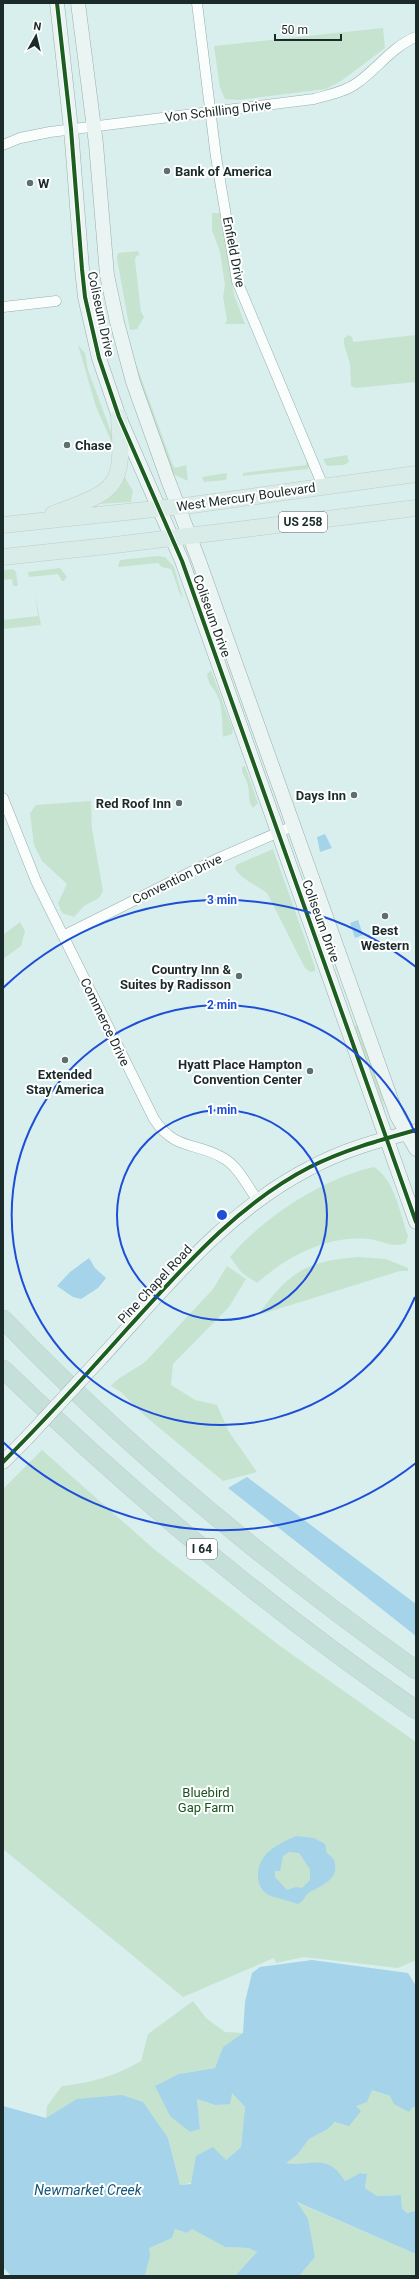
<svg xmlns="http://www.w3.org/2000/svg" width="419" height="2279" viewBox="0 0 419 2279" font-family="Roboto,sans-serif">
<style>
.green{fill:#c6e3cf}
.water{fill:#a4d3ea;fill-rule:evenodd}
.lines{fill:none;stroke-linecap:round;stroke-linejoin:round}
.street-casing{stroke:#9badac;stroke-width:11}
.secondary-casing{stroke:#9badac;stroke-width:15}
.primary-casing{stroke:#c0cbca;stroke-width:17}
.highway-casing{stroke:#c0cbca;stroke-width:19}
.street{stroke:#f9fdfc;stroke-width:10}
.secondary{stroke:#eaf4f2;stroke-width:14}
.primary{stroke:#daece7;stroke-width:16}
.highway{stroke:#c5e0d9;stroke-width:18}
.secondary-bridge-casing{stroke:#9badac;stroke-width:15;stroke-linecap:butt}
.secondary-bridge{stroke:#eaf4f2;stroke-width:14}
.cycleway-casing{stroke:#fff;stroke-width:6}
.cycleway{stroke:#1b5e20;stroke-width:4}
.ring{fill:none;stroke:#1d4ed8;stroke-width:2}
.poi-dot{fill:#5e706e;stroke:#fff;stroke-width:1.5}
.labels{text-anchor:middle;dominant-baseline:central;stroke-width:4;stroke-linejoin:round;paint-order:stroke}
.shield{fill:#fff;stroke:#5f6b6a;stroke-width:1}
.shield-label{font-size:12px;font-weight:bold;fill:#1b2b2a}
.street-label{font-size:13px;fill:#1b2b2a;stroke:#fff}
.poi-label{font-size:13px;font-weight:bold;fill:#1b2b2a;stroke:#fff;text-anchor:end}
.park-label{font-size:13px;fill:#17541c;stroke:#fff}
.water-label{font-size:14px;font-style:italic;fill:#13597b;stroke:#fff}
.centre{fill:#1d4ed8;stroke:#fff;stroke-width:2}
.ring-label{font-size:12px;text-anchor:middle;font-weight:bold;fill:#1d4ed8;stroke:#fff;stroke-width:4;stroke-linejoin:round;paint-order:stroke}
</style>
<rect width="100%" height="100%" fill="#d9efed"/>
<path class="green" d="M383,28L385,48L341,81L326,89L239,100L225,99L220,88L214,46Z
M212,213H221L234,295L245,324H225L227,320L223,297L225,285L220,252L212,230Z
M138,251L140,255L136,256L135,260L141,312L144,317L137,329L130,330L117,259L118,253Z
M349,335L352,337L353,342L416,335V382L356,388L351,386L350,364L344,344V338Z
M78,345L85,353L88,370L114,440L116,452L96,407Z
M131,350L172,463L175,468L186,465L188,481L173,474L145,397Z
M347,455L349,462L344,465L327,466L323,459Z
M307,460L310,465L308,469L243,476V473L306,465Z
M227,473L226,480L204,482L202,477Z
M124,476L133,491L131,502L96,504Z
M158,556L165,557L174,567L183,598L180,594L171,569L162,567L158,563L118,567L120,560Z
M60,568L67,577L64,581H62L58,574L29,577L28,572Z
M13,569L16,572L18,586H13L12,579L3,580V570Z
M35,594L41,625L3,629V620L38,616Z
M211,670L233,730L232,734L223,737C222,724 223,705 216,693C211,684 209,686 207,674Z
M245,766L258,803L253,808C247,800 250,794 248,786C247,779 241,774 242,767Z
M91,801L92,829L103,891L99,898L84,906L74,917L62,913L58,903L67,884L42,861L34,845L30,813L36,805Z
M273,849L315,967V971L310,972L305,968L267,893C255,884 244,881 235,869L236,865Z
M20,922L25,931L21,946L3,959V935Z
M358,1024L381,1091L385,1110L355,1031L354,1027Z
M374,1167C395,1180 400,1214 408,1236L406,1243C392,1249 382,1240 368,1239C326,1235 287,1257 257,1283L242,1273L230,1257C263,1217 324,1178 374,1167Z
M358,1257L386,1259L408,1268V1271H400L262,1314L261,1311C290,1271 308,1261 358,1257Z
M227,1266L246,1279L229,1307L173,1364L171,1385L195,1400L217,1405L229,1432L257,1472L223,1481L145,1416L121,1392L111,1386C121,1374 136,1370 147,1360L213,1289Z
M42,1450L155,1550L280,1646L416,1742V1960L398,1968L304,1957L276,1963L274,1958L183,1997L3,1849V1489Z
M193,2001L206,2018L225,2032L243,2033L223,2047L215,2068L179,2074L200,2129L197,2099L215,2105L231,2092L245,2107L241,2147C224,2161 203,2183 180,2185L168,2138L46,2118L47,2106L62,2086C90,2083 116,2076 141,2061L148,2034Z
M372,2090L390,2096L409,2112L413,2107L416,2108V2211L407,2213L402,2208L401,2195L377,2196L365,2188L367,2174L360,2173L345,2181C322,2151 315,2169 285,2163L298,2154L309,2139L328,2129Z
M296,2202L416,2254V2276H299L315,2257Z
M175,2229L187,2233L192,2229L225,2247L249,2248L257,2252L235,2276H139L145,2275L148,2248L172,2238Z"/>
<path class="water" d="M325,834L332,848L320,852L317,837Z
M358,920L363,935L355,938L350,923Z
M89,1258L95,1268L106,1278L98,1288L81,1299L73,1297L57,1286L70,1272Z
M247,1477L416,1604V1636L228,1488Z
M296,1836L314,1838L325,1844C326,1847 326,1851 327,1853C330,1856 332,1856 334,1860C340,1879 323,1885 310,1892C304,1895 305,1902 297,1904C288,1900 274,1898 267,1894C261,1890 258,1883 258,1876C258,1853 277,1845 296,1836ZM289,1852L299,1853L310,1869V1880L302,1888L296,1887L287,1890L275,1877V1871H280L283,1856Z
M312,1960L408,1973L416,1986V2108L413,2107L409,2112L394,2104L390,2096L372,2090L367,2102L356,2106L361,2111L349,2126L335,2122L328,2129L309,2139L298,2154L286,2163C301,2167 322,2156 335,2169C339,2172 342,2177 345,2181L360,2173L367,2174L365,2188L377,2196L401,2195L402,2208L407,2213L416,2211V2254L297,2202L308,2219L315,2257L299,2276H235L257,2252L249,2248L225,2247L192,2229L187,2233L175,2229L172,2238L149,2248L150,2256L145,2275L11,2276L3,2267V2106L46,2118L77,2099L122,2095L143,2102L168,2138L180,2185L191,2184L196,2156L213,2147L226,2160L241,2147L245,2107L232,2093L230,2104L215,2105L197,2099L200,2129L190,2132L170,2116L155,2086L179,2074L215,2068L223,2047L243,2033L245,2002L252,1973L260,1967Z"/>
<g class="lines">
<defs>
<path id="street" d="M197,3L216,157L237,281L323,486
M3,145L20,138L50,132L314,99C328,95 345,92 357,83C377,69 393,46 416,37
M3,307L56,301
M3,798L36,881L154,1119C176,1152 196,1141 225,1159C239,1168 248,1187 258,1201
M63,936L219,858L293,826"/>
<path id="secondary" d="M57,3L71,129L82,269L85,297L99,358L119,417L182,561L416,1222
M78,3L96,144L107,275L117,322L133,382L168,480L199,561L397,1116L416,1149
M100,1359C164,1289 224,1212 310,1168C343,1150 379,1140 416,1131
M3,1462L26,1439"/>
<path id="primary" d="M53,514C118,490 124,489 119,417
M3,525L192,505L416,474
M3,557L107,546L416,508"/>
<path id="highway" d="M3,1319C129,1450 268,1565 416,1670
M3,1369C132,1494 268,1608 416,1710"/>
</defs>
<use href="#street" class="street-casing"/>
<use href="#secondary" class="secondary-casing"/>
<use href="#primary" class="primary-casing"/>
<use href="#highway" class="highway-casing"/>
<use href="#street" class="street"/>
<use href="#secondary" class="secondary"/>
<use href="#primary" class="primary"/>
<use href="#highway" class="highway"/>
<defs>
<path id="secondary-bridge" d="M26,1439L100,1359"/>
</defs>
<use href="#secondary-bridge" class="secondary-bridge-casing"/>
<use href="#secondary-bridge" class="secondary-bridge"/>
<defs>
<path id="cycleway" d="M57,3L71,129L82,269L85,297L99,358L119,417L182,561L416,1222
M3,1462C46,1419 87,1374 127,1329C182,1269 236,1205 310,1167C344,1150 380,1140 416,1130"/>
</defs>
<use href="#cycleway" class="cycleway-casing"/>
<use href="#cycleway" class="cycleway"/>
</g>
<g class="ring">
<circle cx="222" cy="1215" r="105"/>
<path d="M415 1297A210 210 0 1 1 415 1133"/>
<path d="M416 1463A315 315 0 0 1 3 1442M3 988A315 315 0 0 1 416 967"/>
</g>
<g class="poi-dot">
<circle cx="167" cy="171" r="4"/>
<circle cx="30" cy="183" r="4"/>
<circle cx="67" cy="445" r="4"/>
<circle cx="354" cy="795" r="4"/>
<circle cx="179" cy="803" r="4"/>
<circle cx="385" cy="916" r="4"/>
<circle cx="239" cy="976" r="4"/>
<circle cx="65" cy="1060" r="4"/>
<circle cx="310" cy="1071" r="4"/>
</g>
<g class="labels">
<g class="shield">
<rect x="279" y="512" width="48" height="20" rx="3"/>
<rect x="187" y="1539" width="30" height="20" rx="3"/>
</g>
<g class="shield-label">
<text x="303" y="522">US 258</text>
<text x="202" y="1549">I 64</text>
</g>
<g class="street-label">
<text transform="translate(218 111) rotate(-7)">Von Schilling Drive</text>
<text transform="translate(234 252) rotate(79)">Enfield Drive</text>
<text transform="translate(101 314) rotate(78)">Coliseum Drive</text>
<text transform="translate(246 497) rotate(-8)">West Mercury Boulevard</text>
<text transform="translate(212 616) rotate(70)">Coliseum Drive</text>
<text transform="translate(177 879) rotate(-26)">Convention Drive</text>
<text transform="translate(321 921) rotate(70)">Coliseum Drive</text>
<text transform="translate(105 1022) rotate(64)">Commerce Drive</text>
<text transform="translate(155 1284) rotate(-47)">Pine Chapel Road</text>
</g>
<g class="poi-label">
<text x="175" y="171" text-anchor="start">Bank of America</text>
<text x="38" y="183" text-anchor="start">W</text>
<text x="75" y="445" text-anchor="start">Chase</text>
<text x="346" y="795">Days Inn</text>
<text x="171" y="803">Red Roof Inn</text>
<text x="385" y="930" text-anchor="middle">Best<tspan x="385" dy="15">Western</tspan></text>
<text x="231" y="969">Country Inn &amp;<tspan x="231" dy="15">Suites by Radisson</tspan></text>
<text x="302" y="1064">Hyatt Place Hampton<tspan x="302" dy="15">Convention Center</tspan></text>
<text x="65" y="1074" text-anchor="middle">Extended<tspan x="65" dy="15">Stay America</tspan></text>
</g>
<g class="park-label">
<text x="206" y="1792">Bluebird<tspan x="206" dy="15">Gap Farm</tspan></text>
</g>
<g class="water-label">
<text x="88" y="2190">Newmarket Creek</text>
</g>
</g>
<circle cx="222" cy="1215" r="6" class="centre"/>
<g class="ring-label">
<text x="222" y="904">3 min</text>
<text x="222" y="1009">2 min</text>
<text x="222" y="1114">1 min</text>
</g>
<rect width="419" height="2279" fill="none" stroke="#1b2b2a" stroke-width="8"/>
<g transform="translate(36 36) rotate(8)" stroke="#ffffff" stroke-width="3" paint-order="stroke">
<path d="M0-3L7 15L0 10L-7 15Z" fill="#1b2b2a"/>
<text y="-6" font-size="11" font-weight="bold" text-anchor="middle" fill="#1b2b2a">N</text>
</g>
<path d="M275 34v6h66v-6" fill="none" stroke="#1b2b2a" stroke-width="2"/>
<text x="281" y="34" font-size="12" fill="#1b2b2a" stroke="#ffffff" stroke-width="3" paint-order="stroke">50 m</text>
</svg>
